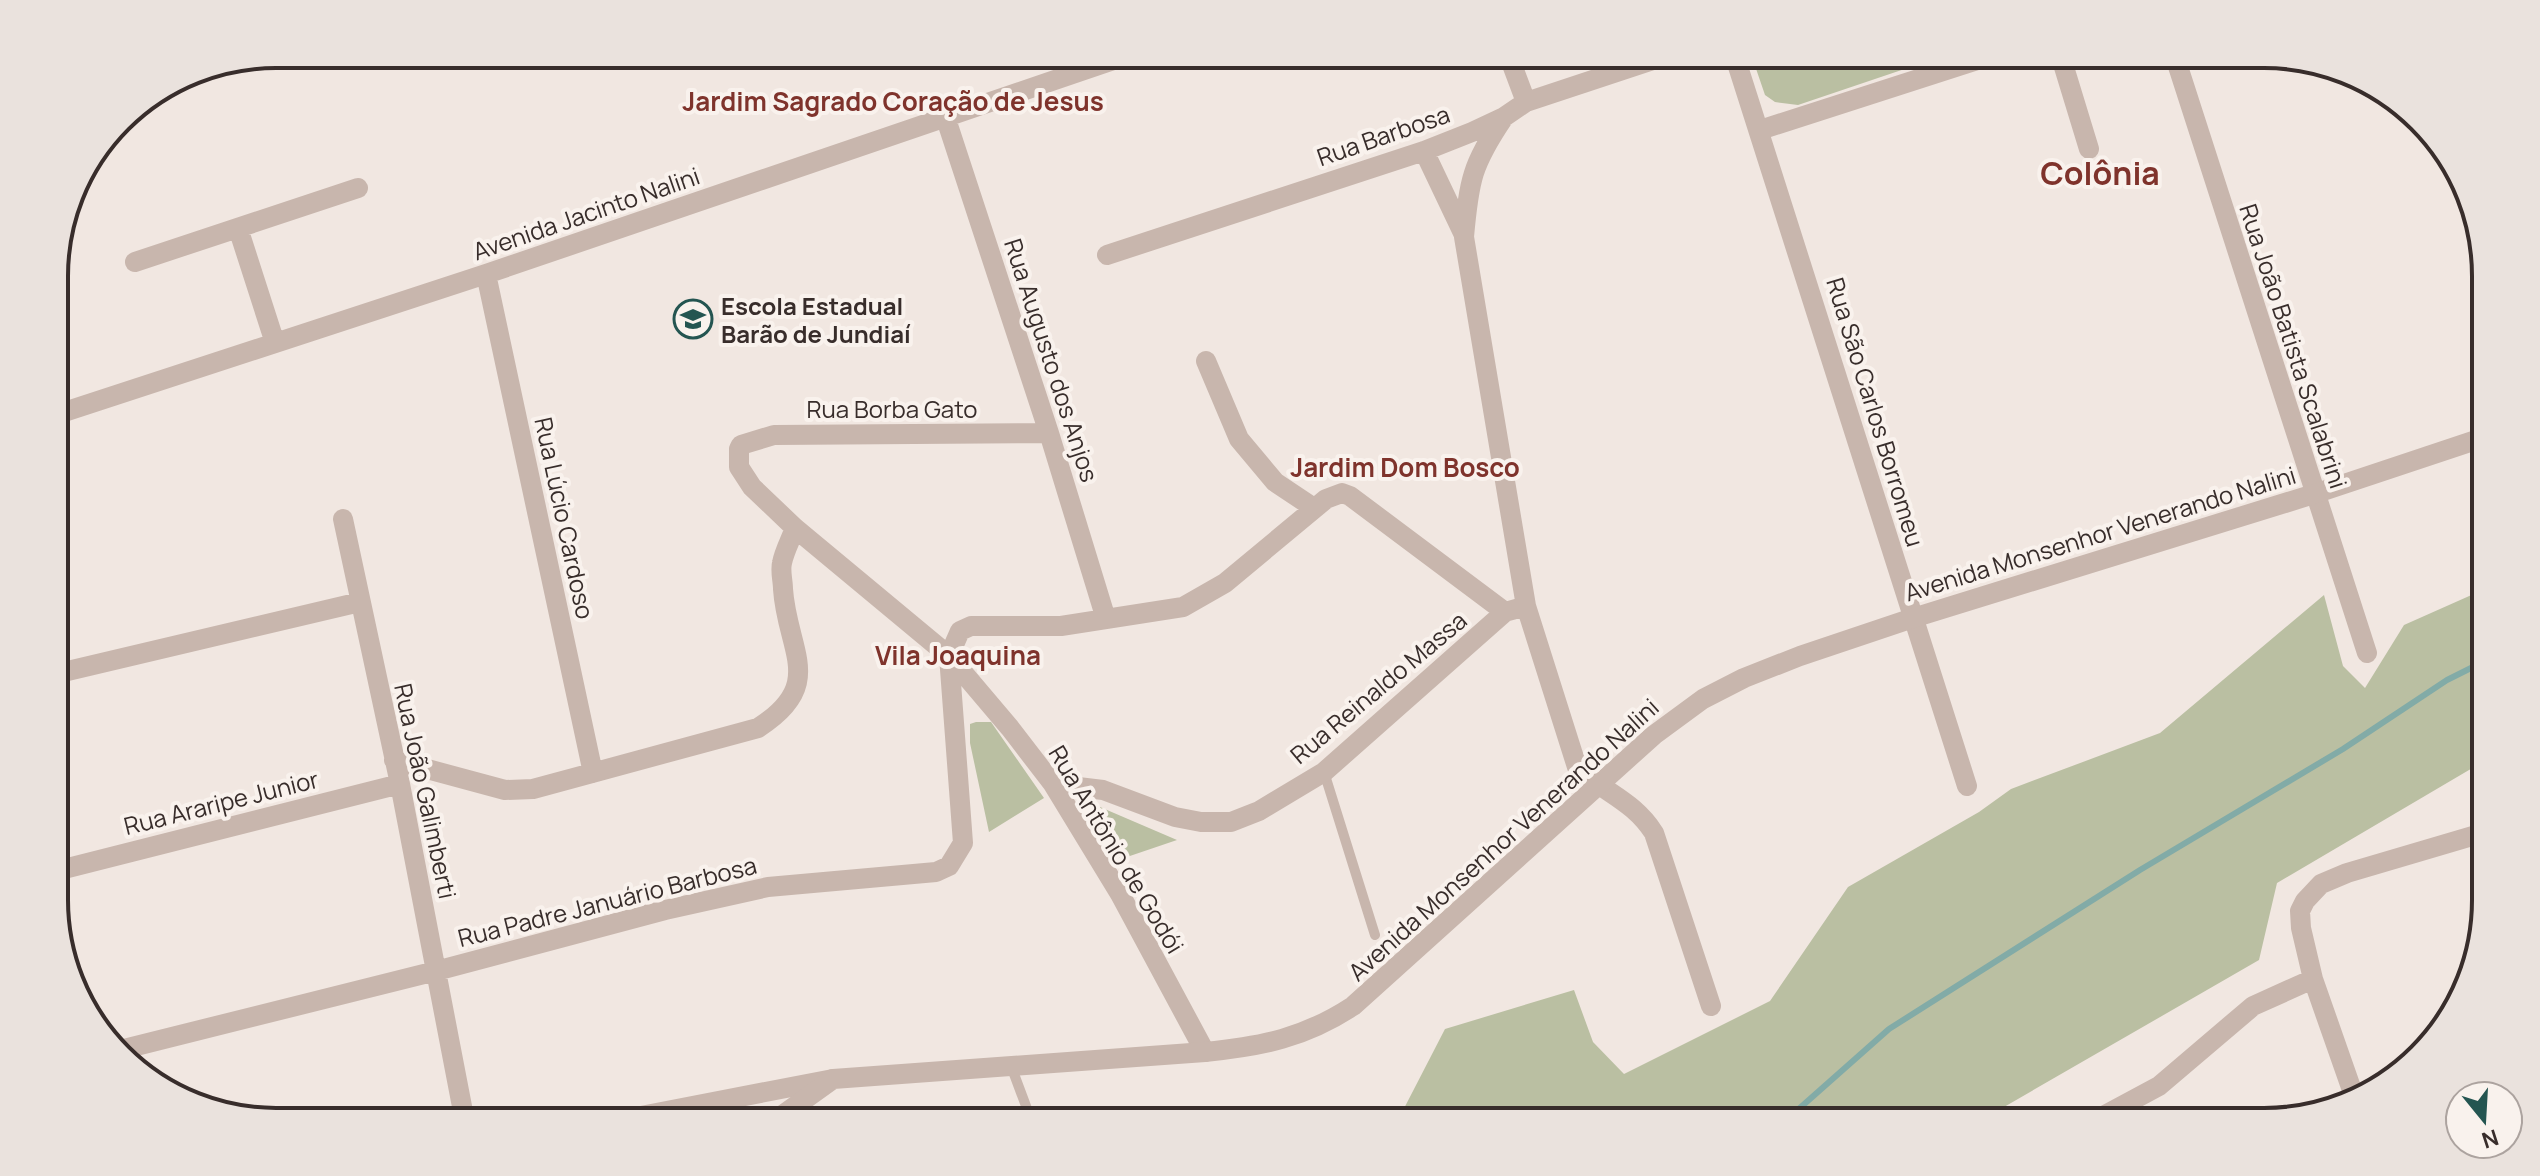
<svg xmlns="http://www.w3.org/2000/svg" width="2540" height="1176" viewBox="0 0 2540 1176" font-family="Manrope,sans-serif">
<style>
.green{fill:#babfa2}
.lines{fill:none;stroke-linecap:round;stroke-linejoin:round}
.stream{stroke:#82aba7;stroke-width:6}
.service{stroke:#c8b6ad;stroke-width:10}
.minor{stroke:#c8b6ad;stroke-width:20}
.tertiary{stroke:#c8b6ad;stroke-width:20}
.labels{text-anchor:middle;dominant-baseline:central;stroke-width:8;stroke-linejoin:round;paint-order:stroke}
.street-label{font-size:24px;fill:#382d2b;stroke:#f9f2ed}
.poi-label{font-size:24px;font-weight:bold;fill:#382d2b;stroke:#f9f2ed;text-anchor:start}
.neighbourhood-label{font-size:26px;font-weight:bold;fill:#7f332c;stroke:#f9f2ed}
.district-label{font-size:32px;font-weight:bold;fill:#7f332c;stroke:#f9f2ed}
.rim{fill:none;stroke:#382d2b;stroke-width:4}
</style>
<rect width="100%" height="100%" fill="#f1e7e1"/>
<path class="green" d="M1751,54H1949L1798,105L1775,102L1765,95Z
M2485,589L2486,760L2277,883L2259,960L1978,1122H1397L1445,1029L1574,990L1593,1042L1624,1074L1770,1001L1848,887L1979,812L2011,789L2160,733L2324,595L2343,666L2365,688L2404,625Z
M976,722H991L1044,798L989,832L970,743V724Z
M1091,806L1100,807L1177,840L1121,859L1089,824L1087,815Z"/>
<g class="lines">
<path class="stream" d="M1784,1122L1889,1029L2140,870L2343,749L2447,680L2485,661"/>
<path class="service" d="M1324,772L1375,935
M1011,1066L1032,1122"/>
<path class="minor" d="M1508,54L1526,102
M1734,54L1967,786
M2060,54L2089,149
M2174,54L2367,653
M1504,117C1472,164 1469,180 1464,237L1526,606L1577,767C1604,793 1633,800 1654,833L1711,1006
M946,119L1049,433L1106,619
M1760,130L1996,54
M1424,151L1463,233
M238,228L275,343
M1107,255L1424,151L1472,132L1504,117L1526,102L1671,54
M135,262L358,188
M486,274L593,773
M1206,361L1239,439L1275,482L1314,508
M55,415L486,274L1131,54
M1049,433L774,435L741,445L739,449V467L752,487L795,528L949,656L1010,728L1053,784L1120,894L1205,1052
M343,519L400,784L465,1122
M55,674L360,602
M394,760L505,790L533,789L758,728C827,684 787,651 783,589C783,581 780,571 782,563C784,552 791,539 795,528
M1053,784L1103,790L1175,817L1201,822H1231L1259,811L1324,772L1505,612
M56,871L400,784
M120,1050L436,971L665,910L768,887L936,872L949,866L963,843L949,656L960,631L971,626H1061L1183,607L1225,583L1326,499L1342,493L1350,496L1505,612L1526,606
M2354,1096L2313,979L2301,928L2300,911L2305,901L2321,884L2347,873L2486,832
M610,1122L833,1079
M2092,1122L2159,1086L2253,1006L2313,979"/>
<path class="tertiary" d="M773,1122L833,1079L1205,1052C1263,1046 1304,1038 1353,1006L1654,735L1703,699L1744,678L1800,656L1913,618L2314,494L2485,437"/>
</g>
<defs>
<symbol id="school-ring" viewBox="-11 -11 22 22"><circle r="9.5" fill="#f9f2ed" stroke="#245551" stroke-width="1.5"/><path d="M0-5L7-2L0 1L-7-2ZM-4 1L0 2.5L4 1V4Q0 6-4 4Z" fill="#245551"/></symbol>
</defs>
<g fill-rule="evenodd">
<use href="#school-ring" x="671" y="297" width="44" height="44"/>
</g>
<g class="labels">
<g class="street-label">
<text transform="translate(1383 135) rotate(-19)">Rua Barbosa</text>
<text transform="translate(586 213) rotate(-19)">Avenida Jacinto Nalini</text>
<text transform="translate(2294 346) rotate(72)">Rua João Batista Scalabrini</text>
<text transform="translate(1052 360) rotate(72)">Rua Augusto dos Anjos</text>
<text x="892" y="408">Rua Borba Gato</text>
<text transform="translate(1876 412) rotate(73)">Rua São Carlos Borromeu</text>
<text transform="translate(565 518) rotate(78)">Rua Lúcio Cardoso</text>
<text transform="translate(2100 533) rotate(-17)">Avenida Monsenhor Venerando Nalini</text>
<text transform="translate(1378 687) rotate(-40)">Rua Reinaldo Massa</text>
<text transform="translate(426 791) rotate(78)">Rua João Galimberti</text>
<text transform="translate(221 802) rotate(-14)">Rua Araripe Junior</text>
<text transform="translate(1503 839) rotate(-42)">Avenida Monsenhor Venerando Nalini</text>
<text transform="translate(1117 849) rotate(59)">Rua Antônio de Godói</text>
<text transform="translate(607 901) rotate(-14)">Rua Padre Januário Barbosa</text>
</g>
<g class="poi-label">
<text x="721" y="305">Escola Estadual<tspan x="721" dy="28">Barão de Jundiaí</tspan></text>
</g>
<g class="neighbourhood-label">
<text x="893" y="101">Jardim Sagrado Coração de Jesus</text>
<text x="1405" y="467">Jardim Dom Bosco</text>
<text x="958" y="655">Vila Joaquina</text>
</g>
<g class="district-label">
<text x="2100" y="173">Colônia</text>
</g>
</g>
<path d="M0 0H2540V1176H0ZM276 68H2264A208 208 0 0 1 2472 276V900A208 208 0 0 1 2264 1108H276A208 208 0 0 1 68 900V276A208 208 0 0 1 276 68Z" fill="#eae2dd" fill-rule="evenodd"/>
<path class="rim" d="M276 68H2264A208 208 0 0 1 2472 276V900A208 208 0 0 1 2264 1108H276A208 208 0 0 1 68 900V276A208 208 0 0 1 276 68Z"/>
<g transform="translate(2484 1120) rotate(162)"><circle r="38" fill="#f9f2ed" stroke="#aca39f" stroke-width="2"/>
<path d="M0-6L14 30L0 20L-14 30Z" fill="#245551"/>
<text y="-12" font-size="22" font-weight="bold" text-anchor="middle" fill="#382d2b">N</text>
</g>
</svg>
